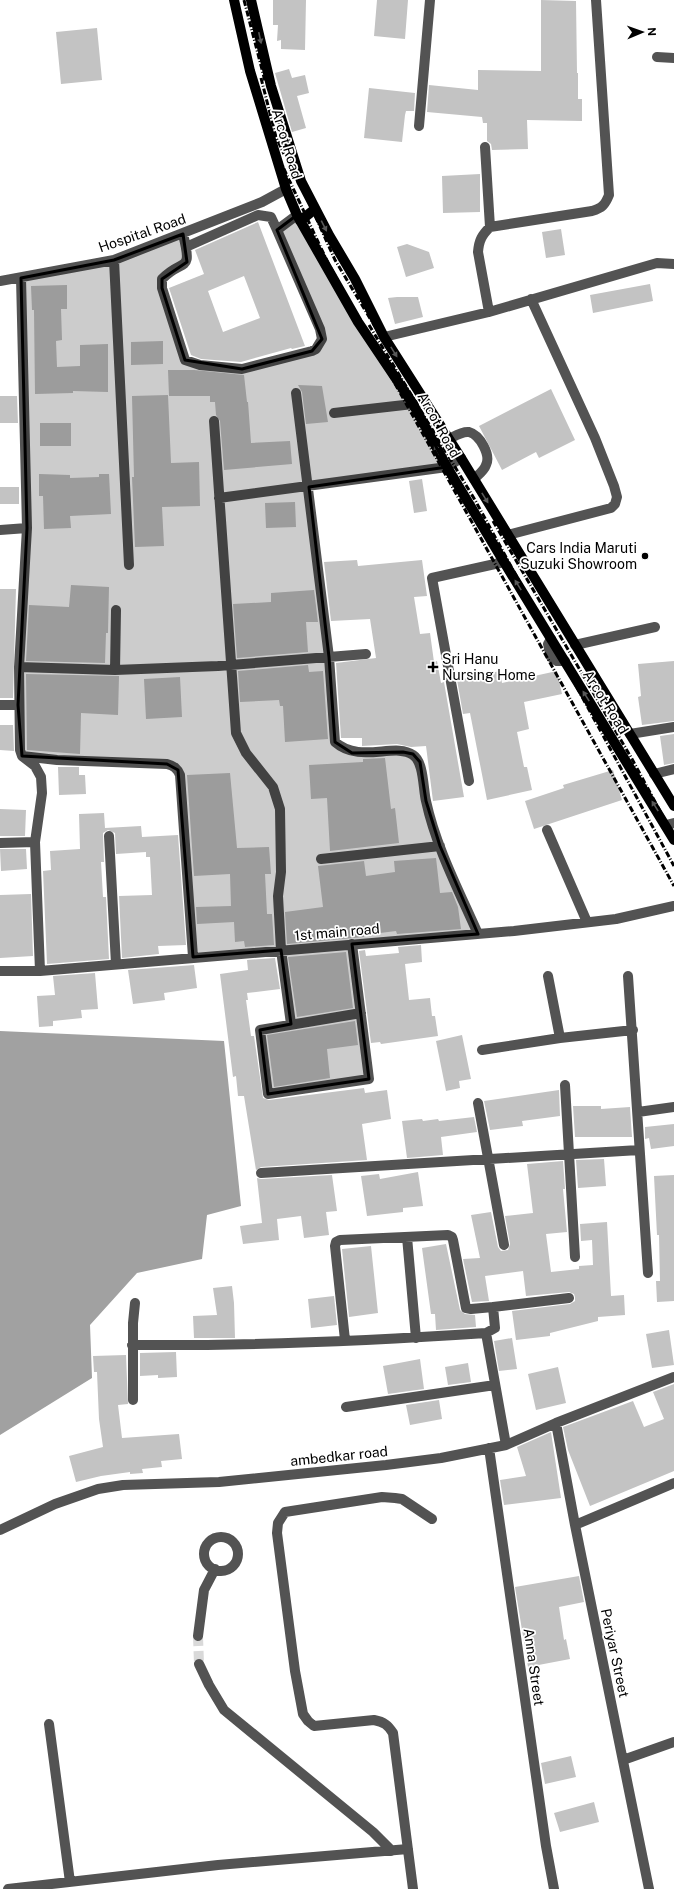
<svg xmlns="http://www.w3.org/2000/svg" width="674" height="1889" viewBox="0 0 674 1889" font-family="'Public Sans',sans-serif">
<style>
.water{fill:#a1a1a1}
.building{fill:#c3c3c3;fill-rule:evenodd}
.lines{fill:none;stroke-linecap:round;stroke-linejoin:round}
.minor-tunnel{stroke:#d9d9d9;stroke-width:10;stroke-dasharray:10 5;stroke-linecap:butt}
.minor{stroke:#535353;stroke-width:10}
.major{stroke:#000;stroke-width:10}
.rail{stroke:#000;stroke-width:3;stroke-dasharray:6 2 1 2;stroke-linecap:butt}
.oneway{fill:#595959}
.marked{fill:#000;fill-opacity:0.2;stroke:#000;stroke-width:3;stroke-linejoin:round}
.poi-dot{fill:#000;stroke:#fff;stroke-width:1.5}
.labels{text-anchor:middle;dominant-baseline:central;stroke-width:3.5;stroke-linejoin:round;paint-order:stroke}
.street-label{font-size:14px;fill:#000;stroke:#fff}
.poi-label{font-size:14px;fill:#000;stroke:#fff;text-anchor:end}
</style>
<rect width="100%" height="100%" fill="#fff"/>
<path class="water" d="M0,1031L224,1041L241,1206L207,1215L202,1259L137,1273L90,1325L92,1378L0,1435Z"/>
<path class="building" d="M273,0H306L305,50L281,49V40L277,41L278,25H273Z
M377,0H408L405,39L374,36Z
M541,0L576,1L577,73H578V99H582V121L527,120L528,149L492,150L491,144L487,141V123H483L482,117L427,112L429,85L478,90V70L541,71Z
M97,28L102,80L61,84L56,32Z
M289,69L292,78L305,75L309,93L297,96L306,128L292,132L275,73Z
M369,88L415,93L414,111H406L405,115L402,142L364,138Z
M480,174V212L443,213L442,176Z
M258,222L305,346L292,349L291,348L241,362L201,359L191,355L169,288L204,274L195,250ZM244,276L260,318L223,332L208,291Z
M561,229L565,255L546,258L542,232Z
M407,244L429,252L434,268L406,277L397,247Z
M650,284L653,301L593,313L590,295Z
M67,285V309H61L62,340L56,341L57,367L80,366V345L108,344V392L73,391V393L35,394L34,310H32L31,286Z
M397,297H418L423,317L395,324L388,298Z
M163,341V364L131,365V342Z
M168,370H194L244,375L247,402H248L251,443L290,441L292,464L224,470L220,421L216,415L215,402H210V396H169Z
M298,385L322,386L328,422L306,424L302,392Z
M551,389L575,440L539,458L536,452L502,470L479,426Z
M168,395L171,463L199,462L200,506L162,507L164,546L135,547L132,477H134L132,396Z
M0,396H17L18,423H0Z
M40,423H71V446H40Z
M39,474L70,475V478L99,477V474H109L111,514L70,516L71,528L44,529L43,496H39Z
M422,479L427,511L414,513L409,481Z
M0,487H19V504H0Z
M295,502L296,527L266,528L265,503Z
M357,560L358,566L422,560L427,596L414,597L420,634L430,633L434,662L437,661L441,683L444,682L464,797L433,801L426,746L411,747L397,744L362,746V738H341L336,663L376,658L370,619L331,621L324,562Z
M71,585L109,587L108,633H106L105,663L26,661L29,605L69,607Z
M0,589H16L13,698H0Z
M314,590L318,622H306L308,652L237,658L233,604L271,602V593Z
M674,661V721L642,725L638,697L641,696L638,664Z
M308,665L309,672L323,671L328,739L285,742L283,706H280L279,700L240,702L238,671Z
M500,671L502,683L557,671L562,694L524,702L529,729L517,732L524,767H527L532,790L487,800L470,713L463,714L457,680Z
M26,674L119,676L118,715L81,713L80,754L27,750Z
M180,677L182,717L146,719L144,679Z
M0,725H13L14,751L0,750Z
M674,734V763L664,765L660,736Z
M385,758L391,809L395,808L399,843L330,851L327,798L311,799L309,765L363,762V759Z
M58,767H79V775H85L86,794L59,795Z
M613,770L622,800L534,829L525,801L564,788L563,785Z
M230,773L237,848L269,847L271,874H265L267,914H272L274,945L245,947L244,941L235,942L234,922L197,924L196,907L231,906L230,874L194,876L187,775Z
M0,809L26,810L25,836H0Z
M104,813L105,828L141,826L142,837L178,835L186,945L158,946L159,954L122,958L119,896L152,895L150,857H146V852L116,854L115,833L108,830L103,833L104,862H101L103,897H106L109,959L47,964L43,871L51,870L50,851L80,849L79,814Z
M0,849H26L27,869L1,871Z
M436,858L440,893L452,892L458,907L461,929L397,934L396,931L364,935V937L287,944L285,912L323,907L318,866L364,861L366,876L395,872L394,861Z
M31,894L33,956L0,958V895Z
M421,945L422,962L405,964L409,1000L430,998L432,1016H435L438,1036L381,1044L380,1042L371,1043L359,951L365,950L366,956L399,953L398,947Z
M346,952L353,1008L297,1017L288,957Z
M275,958L280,989L247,993L248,1000H246L251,1036H254L263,1098L269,1100L364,1088L365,1093L387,1090L391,1119L362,1124L367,1160L261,1167L256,1170L244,1096H238L236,1076L233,1077L220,974L248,970L247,960Z
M194,965L197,988L164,993L165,1000L133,1004L128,970Z
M95,973L98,1009L81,1010L82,1018L53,1021V1026L39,1027L37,996L55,995L53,976Z
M355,1021L358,1045L327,1049L330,1078L274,1087L267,1035Z
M462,1035L471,1079L459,1081L460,1088L446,1091L436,1041Z
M559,1090L560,1116L522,1121L523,1126L490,1130L484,1101Z
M573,1106H601V1109L630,1107L632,1137H575Z
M474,1117L477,1132L441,1137L443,1155L407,1158L402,1121L422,1119L423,1121L438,1119L439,1121Z
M674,1124V1146L651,1149L649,1138L645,1139V1127Z
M604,1159L606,1186L578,1188L576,1160Z
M563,1161L565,1189H563L567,1232L546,1234L551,1272L579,1269V1266L593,1265L592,1240L581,1241L580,1224L607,1222L611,1296L624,1295L625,1315L598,1317V1321L550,1333V1336L516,1340L512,1311L570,1304L575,1301V1297L574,1294L569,1292L526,1296L523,1271L485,1276L489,1301L472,1302L463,1259L480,1258L471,1215L491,1212L498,1247L501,1251L508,1250L510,1244L505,1216L533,1213L527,1164Z
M418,1172L423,1206L403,1208V1212L367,1216L361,1176L379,1174L380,1179Z
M332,1175L337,1211L326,1212L329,1235L304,1238L301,1216L277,1219L279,1240L243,1244L240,1226L262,1223L257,1178L261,1179Z
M674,1175V1301L657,1302L656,1281H660L659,1235H657L654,1176Z
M446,1244L460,1310L465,1314L475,1315L476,1327L436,1330L435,1314H431L422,1248Z
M371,1246L378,1313L349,1317L342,1249Z
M232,1286L234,1303L235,1338H194L193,1316L217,1315L213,1288Z
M334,1296L337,1325L311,1328L308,1299Z
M669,1330L674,1365L652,1368L646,1334Z
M512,1338L517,1369L499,1371L494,1341Z
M176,1352L177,1377L158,1378V1375L140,1376V1353Z
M126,1355L128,1404L118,1405L122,1438L179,1434L182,1459L161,1461L162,1467L142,1469L143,1473L130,1474V1472L101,1476L76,1482L69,1456L103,1447L99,1419L97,1372H94L93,1356Z
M420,1359L424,1389L388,1394L383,1366Z
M468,1363L471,1382L448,1385L445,1367Z
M558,1367L566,1403L536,1410L528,1374Z
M674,1384V1471L590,1506L568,1450L563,1427L633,1401L644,1427L664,1419L653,1392Z
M439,1400L442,1419L410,1425L406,1405Z
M551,1432L561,1498L504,1505L500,1480L526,1476L517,1447Z
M579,1576L584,1602L559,1607L564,1640L566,1639L570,1659L528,1667L515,1587Z
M571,1756L576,1777L545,1784L541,1763Z
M594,1802L599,1822L560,1832L554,1813Z"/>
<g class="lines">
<path class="minor-tunnel" d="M198,1636L199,1664"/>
<path class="minor" d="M657,57L674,58
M419,126L430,0
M485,147L490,227
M183,234C193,275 183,257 162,279V288L185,360L200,365L242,369L312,351L316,349L322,339L320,329L277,230L297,215
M186,247L258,215L271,217L277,230
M114,260L129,565
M21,278L27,528L19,667L20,750L22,756L35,766L41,777L42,793L35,842L40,971
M0,281L114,260L262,202L286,189
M489,312L478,252C479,240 482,235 490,227L592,211C602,208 605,205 609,195L596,0
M384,337L489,312L657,263L674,264
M296,393L329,657L335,742C360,764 395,742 413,755C424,762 423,789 426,801C436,847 459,891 478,934
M334,413L413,404
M214,421L236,733L246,753L273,787L280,809L281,872L278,896L281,950L291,1024
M449,439C455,436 462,431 469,432C480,435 491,455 486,465C484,471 478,475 474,479
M219,498L447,467L461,458
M0,530L27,528
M508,535L611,508L615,504L617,497L614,486L595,438L531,299
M551,639L548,644L551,657L557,661H565
M575,645L655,627
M19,667L115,670L218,666L366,654
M115,670L116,610
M0,705H18
M630,734L674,727
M22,756L57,760L167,764C174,766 177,768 180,775L193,957
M654,774L674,769
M469,781L432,578L504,562
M666,825L674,823
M547,830L587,922
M109,836L116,964
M0,843L35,842
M321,859L440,846
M352,944L369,1079L268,1094L260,1030L361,1013
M0,971H40L514,931L616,919L674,906
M548,976L560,1038
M628,976L648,1273
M482,1050L560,1038L633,1030
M565,1085L575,1257
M478,1103L504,1245
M638,1112L674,1107
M261,1173L639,1150
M407,1237L416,1338
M493,1307L569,1298
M486,1333L506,1445
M132,1345C250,1346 368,1341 486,1333L495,1328L493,1307L471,1309L466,1308L453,1240L452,1237L448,1235L340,1240L336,1242L335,1246L345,1340
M133,1400V1323L135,1303
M346,1407L495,1385
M556,1423L575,1525L649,1889
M489,1448L546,1846L554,1889
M575,1525L674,1483
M0,1530L55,1504L98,1489L123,1485L219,1482L386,1465L441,1458L506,1445L556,1423L674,1377
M204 1554a17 17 0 1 1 34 0a17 17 0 1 1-34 0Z
M198,1636L204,1590L215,1569
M199,1664L209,1685L224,1710L373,1832L392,1851
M49,1724L70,1882
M623,1760L674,1742
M8,1889L218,1865L408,1849
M413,1889L393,1733C388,1725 384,1722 374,1720L314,1726L308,1721L303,1714L295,1671L277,1533L278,1523L285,1512L382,1497L395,1498L402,1499L432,1519"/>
<path class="major" d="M234,0L250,71L286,189L297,215L358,322L413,404L447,467L504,562L674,840
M251,0L271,86L301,181L329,235L355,279L384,337L461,458L674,806
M300,221L315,209"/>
<path class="rail" d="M235,0L270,139L328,263L674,886
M244,0L265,81
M261,78L276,137L284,154
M284,146L335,260L377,330
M369,325L475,500L674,866
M493,521L632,759L674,837"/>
</g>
<defs><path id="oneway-solid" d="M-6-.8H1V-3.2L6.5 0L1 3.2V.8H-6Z"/></defs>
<g class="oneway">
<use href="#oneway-solid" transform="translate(260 38) rotate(78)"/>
<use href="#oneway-solid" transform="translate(324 226) rotate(63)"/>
<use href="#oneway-solid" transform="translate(394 352) rotate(58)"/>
<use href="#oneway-solid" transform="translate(437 450) rotate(-118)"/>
<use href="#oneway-solid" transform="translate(485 498) rotate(58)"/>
<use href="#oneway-solid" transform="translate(518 585) rotate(-122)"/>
<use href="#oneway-solid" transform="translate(586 696) rotate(-122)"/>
<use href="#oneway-solid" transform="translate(655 806) rotate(-122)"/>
</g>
<path class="marked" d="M297,215L358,322L413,404L447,467L309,487L329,657L335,742L352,753L403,752L413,754L420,762L426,801L440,846L478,934L352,944L369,1079L268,1094L260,1030L291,1024L281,950L193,957L178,770L167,764L22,756L18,705L27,528L21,278L114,260L183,234L187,262L162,279V288L185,360L242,369L312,351L322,339L277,230Z"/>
<g class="poi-dot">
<circle cx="645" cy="556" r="4"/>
<path d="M431 661h4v4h4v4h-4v4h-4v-4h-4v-4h4z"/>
</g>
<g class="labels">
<g class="street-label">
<text transform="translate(287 144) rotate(73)">Arcot Road</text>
<text transform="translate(142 233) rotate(-19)">Hospital Road</text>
<text transform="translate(439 425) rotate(61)">Arcot Road</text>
<text transform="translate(606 702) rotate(58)">Arcot Road</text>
<text transform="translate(337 932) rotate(-5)">1st main road</text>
<text transform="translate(339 1456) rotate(-6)">ambedkar road</text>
<text transform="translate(615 1653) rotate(78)">Periyar Street</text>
<text transform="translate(534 1667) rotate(82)">Anna Street</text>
</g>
<g class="poi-label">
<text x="637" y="548">Cars India Maruti<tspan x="637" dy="16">Suzuki Showroom</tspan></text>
<text x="442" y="659" text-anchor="start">Sri Hanu<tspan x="442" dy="16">Nursing Home</tspan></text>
</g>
</g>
<g transform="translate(642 32) rotate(88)" stroke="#ffffff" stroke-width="3" paint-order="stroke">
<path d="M0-3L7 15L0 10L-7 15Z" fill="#000000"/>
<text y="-6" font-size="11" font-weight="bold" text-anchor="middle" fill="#000000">N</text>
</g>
</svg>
